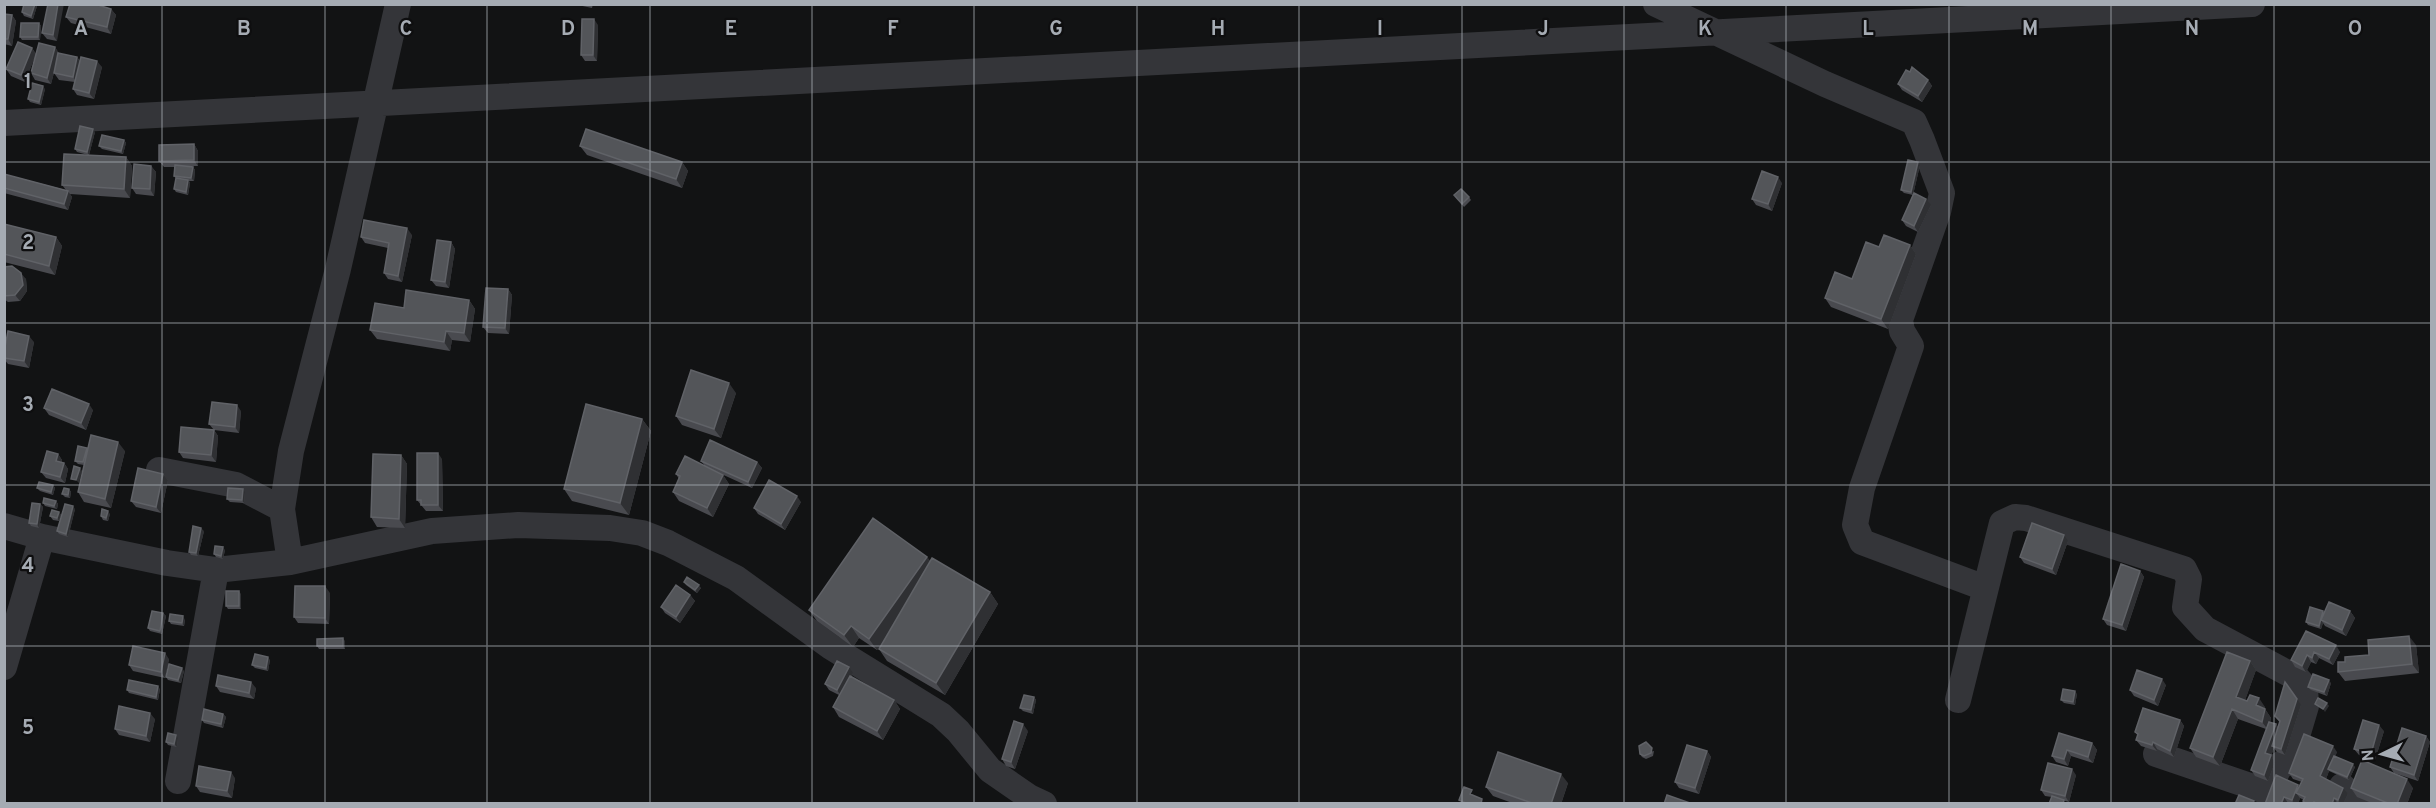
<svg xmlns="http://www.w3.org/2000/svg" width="2436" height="808" viewBox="0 0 2436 808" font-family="Overpass,sans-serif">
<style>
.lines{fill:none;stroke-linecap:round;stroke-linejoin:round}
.minor{stroke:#343539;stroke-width:26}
.wall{fill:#494a4f}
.shaded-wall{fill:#2f3033}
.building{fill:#535559;stroke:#606267;stroke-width:1.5}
.grid{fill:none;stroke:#a5abb3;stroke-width:1.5;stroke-opacity:0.55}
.grid-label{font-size:20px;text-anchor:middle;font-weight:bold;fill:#a5abb3;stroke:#0e0e0f;stroke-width:4.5;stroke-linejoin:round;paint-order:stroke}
</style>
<rect width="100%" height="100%" fill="#121314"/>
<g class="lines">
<path class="minor" d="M1656,4L1825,84L1914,122L1922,140L1942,193L1938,212L1900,320L1902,331L1911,346L1862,488L1855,525L1862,542L1985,588
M4,123L2252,4
M159,470L236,485L282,509
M4,526L42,537L4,667
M42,537L167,563L216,570L290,562L432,531L518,525L610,528L642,533L668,543L736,578L831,647L941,715L958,731L990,770L1029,797L1044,804
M290,562L282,509L291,451L338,269L398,4
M1958,700L2002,523L2015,517L2026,518L2184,569L2189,579L2185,607L2205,629L2297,678L2305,687L2306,706L2289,763L2285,762L2281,764L2270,786L2262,790L2156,754
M178,781L216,570
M2342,786L2362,804"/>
</g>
<path class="wall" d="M24,4H36L37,6L33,19L24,16L22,12Z
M48,4L57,41L47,39L42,33Z
M573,4H593L592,8Z
M111,9L116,15L111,34L71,23L66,17Z
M4,14L12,15L16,21L12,46L4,44Z
M39,23L41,26L40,40H22L20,37Z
M598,25L597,61H585L581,55Z
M55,47L59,54L77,57L80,61L102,67L94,99L77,95L73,89L75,82L59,80L54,73L55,69L51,84L35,80L31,73L35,56L25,82L11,76L6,69L32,48L36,54Z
M1928,80L1932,86L1922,102L1902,90L1898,84Z
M45,89L41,105L30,102L28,99Z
M95,132L89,155L126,157L132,166L130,198L70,194L72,197L68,210L4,193V174L66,190L62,185L88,155L77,152L75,149Z
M124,140L126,143L123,154L102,149L99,146Z
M194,144L198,151V166H190L193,167L195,170L194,181H189L190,183L188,195L176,192L174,189L176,179L174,176L175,167H164L159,161Z
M580,146L682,162L688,171L682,188L587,155Z
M1920,165L1913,195L1904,193L1901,190Z
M151,166L156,172L154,196L136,194L132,188Z
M1782,183L1772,211L1756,205L1752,199Z
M1454,195L1469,197L1471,200L1464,207Z
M1931,205L1918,232L1906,226L1902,220Z
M4,224L56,237L62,246L55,275L4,262Z
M412,235L402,282L388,279L384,273L388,248L365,243L361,237Z
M451,242L455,249L449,288L436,286L431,280Z
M1910,245L1916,254L1888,329L1831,307L1825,298L1852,279L1879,247Z
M4,267L26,279L27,291L20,301L8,302L4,299Z
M508,289L512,295L509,334L488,333L483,327Z
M469,300L475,309L470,342L452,340L450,351L377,339L370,330L404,308Z
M34,342L29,368L8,364L4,359V352Z
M736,393L721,438L682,425L676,416Z
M44,408L93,410L86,430L49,415Z
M241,411L239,433L214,430L218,436L216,462L183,458L179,452L214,430L209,424Z
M642,419L651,431L629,515L572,501L564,489Z
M87,448L88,450L125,451L111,508L84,502L78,492L84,465L78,464L75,461Z
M58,454L62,460V462L64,463L68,469L65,483L46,478L41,472Z
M401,455L407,464L405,528L377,527L371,517Z
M442,459L443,511H426L417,500Z
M701,461L757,462L762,468L752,488L717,472L723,475L729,484L713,517L679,501L673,492L679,479L676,474L705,466Z
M163,474L168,480L161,513L136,507L131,501Z
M53,485L55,488L53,495L40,491L37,488Z
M69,489L71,492L70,498L65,497L62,494Z
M245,492L244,503L230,502L227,499Z
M56,501L58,504L57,509L45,506L43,503Z
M801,502L785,530L758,514L754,508Z
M40,504L43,507L39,528L31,526L29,523Z
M75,509L68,537L59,534L57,531Z
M59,512L61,515L59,521L53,520L50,516Z
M110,514L108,521L103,520L101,516Z
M204,531L198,556L191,555L189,552Z
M2068,541L2056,575L2024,563L2020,557Z
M225,550L223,559L216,557L214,554Z
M927,557L930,561L990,592L998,604L945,695L887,661L879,649L881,645L877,650L859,638L853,647L817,621L809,610Z
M2140,571L2144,577L2126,631L2107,625L2103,619Z
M684,582L701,588L697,593L686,585Z
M330,593L329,624L298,623L294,617Z
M241,594V609H228L226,606Z
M690,595L695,601L680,623L665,613L661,607Z
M2350,611L2355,618L2346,636L2325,626L2323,623L2321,629L2308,625L2306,622L2324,613Z
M163,613L166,616L162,634L150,631L148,628Z
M185,620L184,626L171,624L169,621Z
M2306,631L2340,652L2333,665L2319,658L2316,664L2311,662L2306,672L2295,667L2291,660Z
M345,641V649H319L317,646Z
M2416,645L2419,673L2345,681L2338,672L2345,662L2369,655Z
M169,659L165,678L133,671L129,665Z
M270,660L268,671L255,668L252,665Z
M2250,661L2256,670L2245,700L2265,707V709L2271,718L2270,722L2276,724L2278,727L2280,723L2275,716L2301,705L2285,755L2277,752L2274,748L2271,756L2275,762L2268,781L2255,776L2251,770L2266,729L2238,719L2220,766L2196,757L2190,748Z
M184,671L181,683L168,680L166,677Z
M853,673L851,677L894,700L900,709L883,740L839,717L833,707L839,695L829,690L825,684Z
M2331,683L2327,696L2311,690L2308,687Z
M2166,685L2158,706L2134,696L2130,690Z
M216,686L256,688L254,699L220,692Z
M160,689L158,700L129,693L127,690Z
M2077,694L2075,705L2064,703L2061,700Z
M1034,697L1036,700L1033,714L1023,711L1020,708Z
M223,714L226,717L223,728L204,723L202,720Z
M155,719L150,742L119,735L115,729Z
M2180,720L2184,726L2174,757L2157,749V751L2141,746L2136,740L2138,736L2135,732Z
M1028,731L1015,769L1006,766L1002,759Z
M2384,731L2375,760L2359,755L2354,749Z
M2059,733L2092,743L2097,750L2093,763L2071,756L2068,766L2056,762L2052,756Z
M2426,736L2430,742L2418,781L2394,773L2390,767Z
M178,738L177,747L168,745L166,742Z
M1654,751L1653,756L1646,759L1642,757L1640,754Z
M1707,751L1711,757L1699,794L1679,788L1675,782Z
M2337,752L2335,756L2355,767L2349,780L2329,771L2326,779L2348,794L2343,804H2305L2303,801L2304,800L2300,798L2298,804H2265L2298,785L2299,786L2302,782L2293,779L2289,773Z
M2076,775L2069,802L2062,800L2066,804H2049L2052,797L2045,796L2041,790Z
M235,778L232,798L200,792L196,786Z
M1568,783L1561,804H1515L1493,796L1486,787Z
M2351,788H2413L2407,804H2374L2357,797Z"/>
<path class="shaded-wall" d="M35,4H36L37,6L33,19L31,16Z
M58,4H64L57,41L53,35Z
M111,9L116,15L111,34L107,27Z
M12,15L16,21L12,46L8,39Z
M594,19L598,25L597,61L593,55Z
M39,23L41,26L40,40L38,37Z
M55,47L59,53L51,84L47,78Z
M32,48L36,54L25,82L21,75Z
M77,57L81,63L77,83L73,77Z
M97,61L102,67L94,99L89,93Z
M1928,80L1932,86L1922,102L1918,96Z
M43,86L45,89L41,105L39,102Z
M93,129L95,132L89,155L87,152Z
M124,140L126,143L123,154L121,151Z
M194,144L198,151V166L194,160Z
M126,157L132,166L130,198L124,189Z
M682,162L688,171L682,188L676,179Z
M1918,162L1920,165L1913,195L1911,192Z
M151,166L156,172L154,196L150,189Z
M193,167L195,170L194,181L191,178Z
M1778,177L1782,183L1772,211L1768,204Z
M188,180L190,183L188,195L186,192Z
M68,191L72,197L68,210L64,204Z
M1926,199L1931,205L1918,232L1914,226Z
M407,228L412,235L402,282L398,276Z
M56,237L62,246L55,275L49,266Z
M451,242L455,249L449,288L445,282Z
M1910,245L1916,254L1888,329L1881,319Z
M21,273L26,279L27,291L20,301L15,295Z
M508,289L512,295L509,334L505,328Z
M469,300L475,309L470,342L464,333Z
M446,331L452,340L450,351L444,342Z
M29,336L34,342L29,368L24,361Z
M729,383L736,393L721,438L714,429Z
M89,404L93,410L86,430L81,423Z
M237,405L241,411L239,433L235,427Z
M642,419L651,431L629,515L620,503Z
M214,430L218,436L216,462L211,455Z
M118,442L125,451L111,508L105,499Z
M438,453L442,459L443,511L438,505Z
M58,454L62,460L61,467L56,461Z
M401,455L407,464L405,528L399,519Z
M757,462L762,468L752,488L748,482Z
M64,463L68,469L65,483L60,477Z
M80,468L82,471L79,483L76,480Z
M163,474L168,480L161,513L156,507Z
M723,475L729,484L713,517L707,508Z
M53,485L55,488L53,495L51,492Z
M69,489L71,492L70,498L68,495Z
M243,489L245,492L244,503L242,500Z
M797,496L801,502L785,530L781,524Z
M56,501L58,504L57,509L54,506Z
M40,504L43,507L39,528L37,524Z
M73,506L75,509L68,537L66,534Z
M108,511L110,514L108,521L106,518Z
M59,512L61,515L59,521L57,518Z
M201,528L204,531L198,556L196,553Z
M2064,535L2068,541L2056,575L2052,569Z
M223,547L225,550L223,559L221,556Z
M927,557L936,568L877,650L869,639Z
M2140,571L2144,577L2126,631L2122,625Z
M699,585L701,588L697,593L695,590Z
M325,586L330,593L329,624L325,618Z
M239,591L241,594V609L239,606Z
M990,592L998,604L945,695L936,683Z
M690,595L695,601L680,623L676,617Z
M2323,611L2325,614L2321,620L2323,623L2321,629L2319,626Z
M2350,611L2355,618L2346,636L2342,630Z
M163,613L166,616L162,634L160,631Z
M183,616L185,620L184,626L182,623Z
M851,626L859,638L853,647L844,635Z
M2409,636L2416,645L2419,673L2412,664Z
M343,638L345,641V649L343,646Z
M2336,645L2340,652L2333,665L2329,659Z
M2314,652L2319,658L2316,664L2312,658Z
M165,653L169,659L165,678L161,672Z
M2307,655L2311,662L2306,672L2302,666Z
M268,657L270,660L268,671L266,668Z
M2250,661L2256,670L2243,706L2236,697Z
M849,667L853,673L841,696L837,690Z
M182,668L184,671L181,683L178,680Z
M2162,679L2166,685L2158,706L2154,700Z
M2329,680L2331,683L2327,696L2324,692Z
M251,682L256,688L254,699L249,693Z
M158,686L160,689L158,700L156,697Z
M2075,691L2077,694L2075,705L2073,702Z
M1034,697L1036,700L1033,714L1031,710Z
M2259,698L2265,707L2262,714L2256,705Z
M2297,699L2301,705L2285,755L2281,749Z
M894,700L900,709L883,740L877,731Z
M2327,703L2329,706L2325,712L2323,709Z
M2232,709L2238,719L2220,766L2213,757Z
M2265,709L2271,718L2269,731L2262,722Z
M150,713L155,719L150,742L146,736Z
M223,714L226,717L223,728L221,724Z
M2180,720L2184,726L2174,757L2170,751Z
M1023,724L1028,731L1015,769L1011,762Z
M2276,724L2280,730L2272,746L2274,748L2271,756L2275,762L2268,781L2264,775L2265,753Z
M2379,725L2384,731L2375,760L2371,754Z
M176,735L178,738L177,747L174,744Z
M2426,736L2430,742L2418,781L2414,775Z
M2153,742L2157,749V751L2152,745Z
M2092,743L2097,750L2093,763L2088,757Z
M2333,746L2337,752L2330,770L2328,769L2329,771L2325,782L2320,776Z
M2067,750L2071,756L2068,766L2064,759Z
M1707,751L1711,757L1699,794L1695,788Z
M2353,764L2355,767L2349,780L2347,777Z
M2072,769L2076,775L2069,802L2065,796Z
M231,772L235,778L232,798L227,791Z
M1561,774L1568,783L1561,804H1551Z
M2407,779L2413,788L2407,804H2397Z
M2298,785L2303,791L2296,793L2300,798L2298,804H2294L2292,800Z
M2343,788L2348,794L2343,804H2340L2338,800Z
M2284,797L2288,803V804H2281Z
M2334,798L2338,804H2332Z"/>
<path class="building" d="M24,4H35L31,16L22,12Z
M48,4H58L53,35L42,33Z
M70,4H95L111,9L107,27L66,17Z
M4,14L12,15L8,39H4Z
M582,19H594L593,55H581Z
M21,23H39L38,37H20Z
M18,42L32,48L21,75L6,69Z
M39,43L55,47L47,78L31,73Z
M58,53L77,57L73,77L54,73Z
M81,57L97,61L89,93L73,89Z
M1912,67L1928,80L1918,96L1898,84L1906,70L1910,72Z
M32,83L43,86L39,102L28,99Z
M80,126L93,129L87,152L75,149Z
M586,129L682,162L676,179L580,146Z
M102,135L124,140L121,151L99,146Z
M194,144V160L159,161V145Z
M64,154L126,157L124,189L62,185Z
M1908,160L1918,162L1911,192L1901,190Z
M134,164L151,166L150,189L132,188Z
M175,165L193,167L191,178L174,176Z
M1762,171L1778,177L1768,204L1752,199Z
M4,174L68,191L64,204L4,188Z
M176,178L188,180L186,192L174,189Z
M1461,189L1469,197L1462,204L1454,195Z
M1914,193L1926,199L1914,226L1902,220Z
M364,220L407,228L398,276L384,273L389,243L361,237Z
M4,224L56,237L49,266L4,254Z
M1884,235L1910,245L1881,319L1825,298L1835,272L1852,279L1866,242L1879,247Z
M437,240L451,242L445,282L431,280Z
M12,266L21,273L23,285L15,295L4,296V267Z
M486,288L508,289L505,328L483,327Z
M406,290L469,300L464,333L446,331L444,342L370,330L375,303L404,308Z
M8,331L29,336L24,361L4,358V352Z
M691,370L729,383L714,429L676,416Z
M52,389L89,404L81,423L44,408Z
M212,402L237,405L235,427L209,424Z
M586,404L642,419L620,503L564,489Z
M181,427L214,430L211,455L179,452Z
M91,435L118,442L105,499L78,492Z
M710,440L757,462L748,482L701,461Z
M78,446L87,448L83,462L75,461Z
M47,451L58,454L56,461L64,463L60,477L41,472Z
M417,453H438V505H421V500H417Z
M373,454L401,455L399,519L371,517Z
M685,456L723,475L707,508L673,492L680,476L676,474Z
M74,466L80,468L76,480L71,479Z
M138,468L163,474L156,507L131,501Z
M769,480L797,496L781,524L754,508Z
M39,482L53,485L51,492L37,488Z
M64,488L69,489L68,495L62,494Z
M228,488L243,489L242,500L227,499Z
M44,498L56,501L54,506L43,503Z
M32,503L40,504L37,524L29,523Z
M65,504L73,506L66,534L57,531Z
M102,509L108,511L106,518L101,516Z
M52,510L59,512L57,518L50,516Z
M873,518L927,557L869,639L851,626L844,635L809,610Z
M2032,523L2064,535L2052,569L2020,557Z
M193,526L201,528L196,553L189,552Z
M215,546L223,547L221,556L214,554Z
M932,558L990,592L936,683L879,649Z
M2121,564L2140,571L2122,625L2103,619Z
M687,577L699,585L695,590L684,582Z
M676,585L690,595L676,617L661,607Z
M295,586H325V618L294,617Z
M226,591H239V606H226Z
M2329,602L2350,611L2342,630L2321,620Z
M2310,607L2323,611L2319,626L2306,622Z
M152,611L163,613L160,631L148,628Z
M170,614L183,616L182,623L169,621Z
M2306,631L2336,645L2329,659L2314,652L2312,658L2307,655L2302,666L2291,660Z
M2409,636L2412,664L2338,672V662H2345V657L2369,655L2368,640Z
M343,638V646H317V639Z
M133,646L165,653L161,672L129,665Z
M2227,652L2250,661L2236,697L2247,701L2250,695L2259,698L2256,705L2265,709L2262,722L2232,709L2213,757L2190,748Z
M255,654L268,657L266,668L252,665Z
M837,661L849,667L837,690L825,684Z
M169,664L182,668L178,680L166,677Z
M2137,670L2162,679L2154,700L2130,690Z
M2313,674L2329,680L2324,692L2308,687Z
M218,675L251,682L249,693L216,686Z
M850,676L894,700L877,731L833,707Z
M129,680L158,686L156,697L127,690Z
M2285,682L2297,699L2281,749L2272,746L2280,721L2275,716Z
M2063,689L2075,691L2073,702L2061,700Z
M1024,695L1034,697L1031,710L1020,708Z
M2318,698L2327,703L2323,709L2315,704Z
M119,706L150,713L146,736L115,729Z
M2143,708L2180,720L2170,751L2153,742L2152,745L2136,740L2138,734L2135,732Z
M204,709L223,714L221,724L202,720Z
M2363,720L2379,725L2371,754L2354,749Z
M1014,721L1023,724L1011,762L1002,759Z
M2269,722L2276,724L2265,753L2271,755L2264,775L2251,770Z
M2402,728L2426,736L2414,775L2390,767Z
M168,733L176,735L174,744L166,742Z
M2059,733L2092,743L2088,757L2067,750L2064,759L2052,756Z
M2304,734L2333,746L2320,776L2343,788L2338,800L2334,798L2332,804H2318L2314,802L2313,804H2307L2303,801L2305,797L2296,793L2303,779L2289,773Z
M1646,742L1652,748L1651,753L1644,756L1640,754L1639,746Z
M1687,745L1707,751L1695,788L1675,782Z
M1498,752L1561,774L1551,804H1535L1486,787Z
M2334,756L2353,764L2347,777L2328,769Z
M2362,760L2407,779L2397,804H2390L2351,788Z
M2048,763L2072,769L2065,796L2041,790Z
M199,766L231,772L227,791L196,786Z
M2276,775L2298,785L2292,800L2284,797L2281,804H2265Z
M1464,787L1472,790L1470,794L1482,799L1481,804H1468L1459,800Z
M1667,795L1690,803V804H1664Z
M2239,795L2254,801L2253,804H2235Z
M2052,796L2064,800L2063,804H2049Z"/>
<path class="grid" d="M162,4V804M325,4V804M487,4V804M650,4V804M812,4V804M974,4V804M1137,4V804M1299,4V804M1462,4V804M1624,4V804M1786,4V804M1949,4V804M2111,4V804M2274,4V804M4,162H2432M4,323H2432M4,485H2432M4,646H2432"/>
<g class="grid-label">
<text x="81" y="35">A</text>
<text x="244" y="35">B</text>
<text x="406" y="35">C</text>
<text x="568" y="35">D</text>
<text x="731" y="35">E</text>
<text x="893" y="35">F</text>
<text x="1056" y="35">G</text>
<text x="1218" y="35">H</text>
<text x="1380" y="35">I</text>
<text x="1543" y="35">J</text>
<text x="1705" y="35">K</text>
<text x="1868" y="35">L</text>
<text x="2030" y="35">M</text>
<text x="2192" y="35">N</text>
<text x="2355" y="35">O</text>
<text x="28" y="88">1</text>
<text x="28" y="249">2</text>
<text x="28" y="411">3</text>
<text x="28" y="572">4</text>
<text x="28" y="734">5</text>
</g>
<rect width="2436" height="808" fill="none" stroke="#a5abb3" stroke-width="12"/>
<g transform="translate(2382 754) rotate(265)" stroke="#0e0e0f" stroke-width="4.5" paint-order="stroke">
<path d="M0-4.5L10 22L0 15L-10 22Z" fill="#a5abb3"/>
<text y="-9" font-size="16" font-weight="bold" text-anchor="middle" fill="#a5abb3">N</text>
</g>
</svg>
